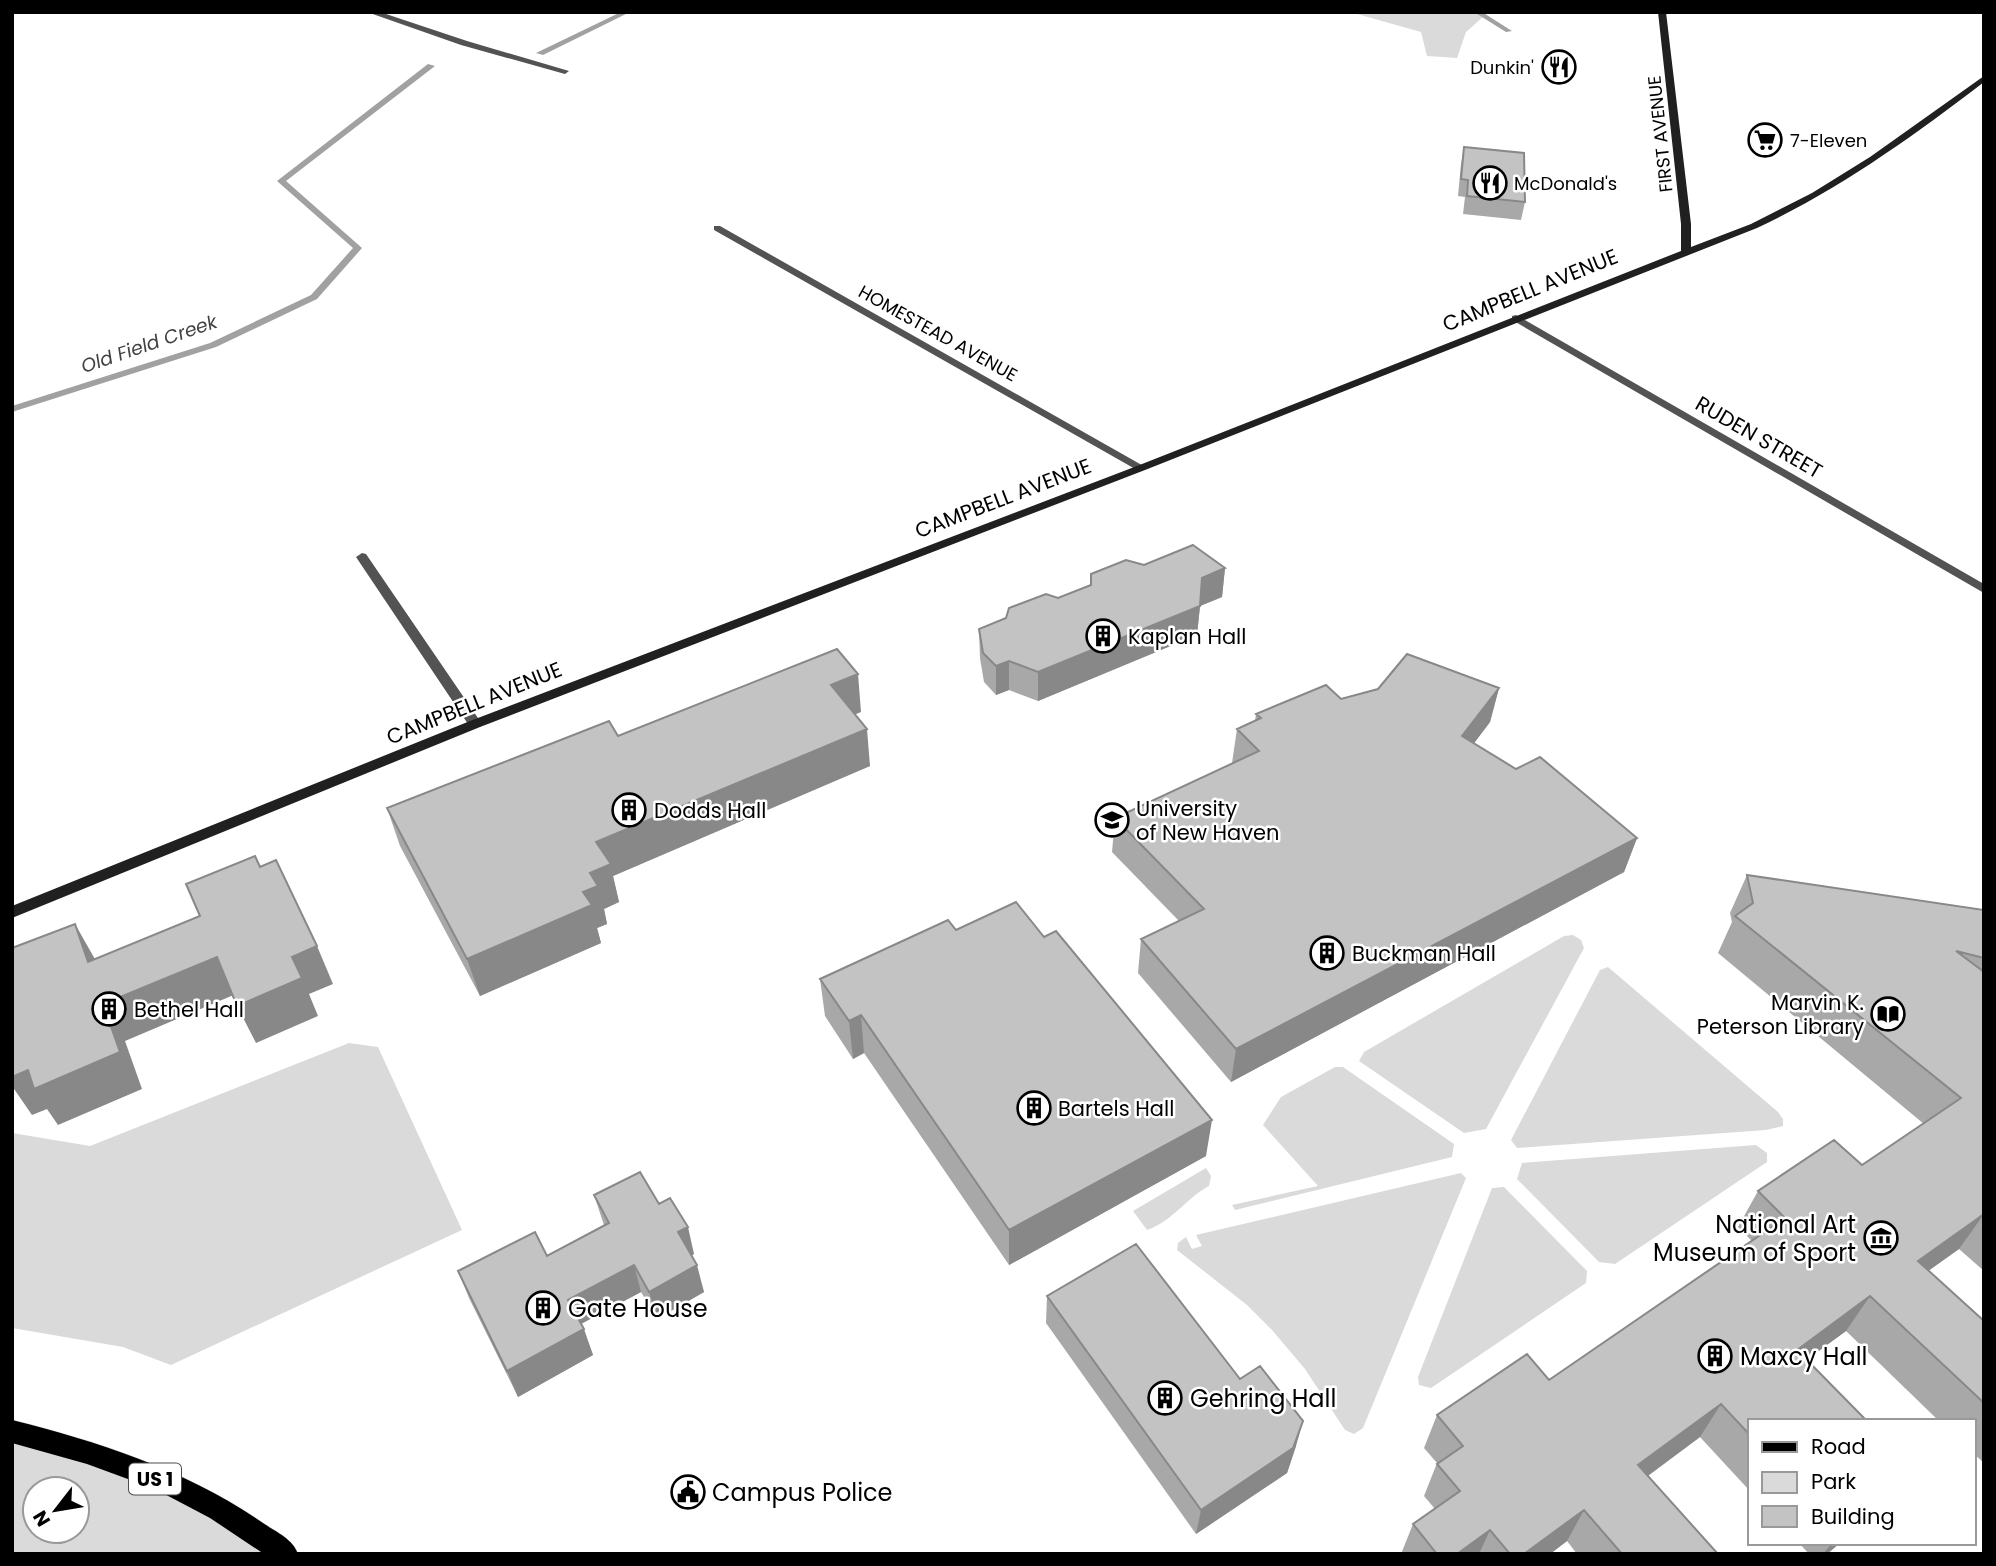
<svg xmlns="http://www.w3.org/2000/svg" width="1996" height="1566" viewBox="0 0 1996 1566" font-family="Poppins,sans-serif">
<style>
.green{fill:#dadada;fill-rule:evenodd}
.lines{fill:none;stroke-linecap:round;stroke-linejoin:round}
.stream{fill:#a1a1a1;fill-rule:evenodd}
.primary-casing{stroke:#dbdbdb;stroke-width:1}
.street{fill:#535353;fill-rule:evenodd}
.secondary{fill:#202020;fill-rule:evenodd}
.primary{fill:#000;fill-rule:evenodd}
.wall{fill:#a8a8a8}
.shaded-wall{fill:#888}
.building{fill:#c3c3c3;stroke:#888;stroke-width:2}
.labels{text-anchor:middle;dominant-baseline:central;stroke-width:5;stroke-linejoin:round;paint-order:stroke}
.far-poi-label{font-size:18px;fill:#000;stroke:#fff;text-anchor:start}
.far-street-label{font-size:18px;fill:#000;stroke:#fff}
.far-water-label{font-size:19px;font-style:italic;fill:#424242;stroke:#fff}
.shield{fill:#fff;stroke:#4c4c4c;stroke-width:2}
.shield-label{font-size:19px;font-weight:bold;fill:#000}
.street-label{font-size:21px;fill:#000;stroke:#fff}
.poi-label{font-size:21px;fill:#000;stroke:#fff;text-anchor:start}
.near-poi-label{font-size:24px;fill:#000;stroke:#fff;text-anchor:start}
</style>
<rect width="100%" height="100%" fill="#fff"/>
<path class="green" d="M1350,12H1477L1483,17L1466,32L1457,58L1427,56L1421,32Z
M1573,935L1581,940L1584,948L1486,1129L1464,1133L1359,1061L1364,1052L1564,936Z
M1608,967L1778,1112L1783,1119V1126L1766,1130L1517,1148L1511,1140L1600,970Z
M349,1043L378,1047L462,1230L171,1365L123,1347L12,1328V1133L90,1146Z
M1335,1067H1343L1454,1144L1452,1157L1235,1210L1232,1205L1318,1186L1263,1125L1281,1097Z
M1756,1145L1767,1153V1162L1615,1264L1599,1262L1517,1179L1522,1163Z
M1206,1168L1211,1176L1209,1186C1185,1199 1173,1221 1147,1230L1133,1211Z
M1461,1173L1466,1178L1363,1428L1354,1434L1345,1430L1305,1369L1272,1330L1247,1305L1177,1250L1178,1243L1186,1237L1192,1249L1202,1246L1196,1235Z
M1504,1187L1587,1271L1586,1283L1431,1388L1419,1385L1418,1377L1492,1188Z
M12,1431L134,1470L286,1554H12ZM35,1489H77V1531H35Z"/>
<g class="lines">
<path class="stream" d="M621,12H630L543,55L536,53Z
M1474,12H1482L1512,31L1506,32Z
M428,64L435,66L286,181L362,248L317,299L216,347L12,412V406L210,343L311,295L353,248L277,181Z"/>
<defs>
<path id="primary" d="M12,1420C100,1442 188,1471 263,1523C276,1532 293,1539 298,1554H264L210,1518L155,1489L87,1464L12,1443Z"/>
</defs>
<use href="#primary" class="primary-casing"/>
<path class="street" d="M367,12H380L467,41L569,71L565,74L461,45Z
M714,226H720L1147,468L1141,471L1137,470L714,230Z
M1516,315L1984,584V593L1512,320V316Z
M362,553L366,554L480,721L482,724L480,727H470L356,557Z"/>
<path class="secondary" d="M1658,12H1666L1691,224V247L1751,224L1812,193L1870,157L1984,76V82C1912,137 1840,189 1757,228L1145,470L480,727L12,918V906L470,721L1137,466L1681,251V224Z"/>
<use href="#primary" class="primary"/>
</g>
<path class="wall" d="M1464,147L1525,202L1521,220L1463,214L1465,197L1458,196L1461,164Z
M1144,565L1225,568L1222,597L1200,606L1197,635L1038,701L1009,690L996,695L984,682L980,658L979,629L1091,586V574Z
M1499,688L1490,722L1474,743L1516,769L1637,838L1624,872L1231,1082L1138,973L1141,939L1179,921L1112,852L1115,818L1232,763L1237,729L1255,721L1256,714L1341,699Z
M861,712L855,714L870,766L613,876L619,902L604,909L607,924L597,928L601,943L480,996L400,846L387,808Z
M1747,875L1984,910V1271L1959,1249L1928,1271L1984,1321V1463L1973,1453V1421H1939L1846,1331L1806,1360L1749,1421V1490L1700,1437L1648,1476L1718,1554H1577L1567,1541L1550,1554H1401L1413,1524L1435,1509L1424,1496L1437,1463L1424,1448L1437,1415L1549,1380L1752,1241L1738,1227L1758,1191L1862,1165L1924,1124L1718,953L1732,922L1730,913Z
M956,930L1044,937L1206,1156L1009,1265L864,1053L853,1059L825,1016L820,979Z
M594,1195L659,1204L694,1254L692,1255L704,1292L657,1319L641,1292L581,1324L593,1355L518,1397L469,1298L458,1271L547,1256L604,1225Z
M1047,1296L1240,1379L1296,1446L1287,1473L1196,1534L1046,1323Z
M1799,1543H1840L1827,1554H1809Z"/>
<path class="shaded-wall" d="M1225,568L1222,597L1200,606L1197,635L1038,701V672L1202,578Z
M1009,661V690L996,695V666Z
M858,674L861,712L834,723L831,685Z
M1499,688L1490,722L1454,770L1462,736Z
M867,729L870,766L613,876L619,902L604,909L607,924L597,928L601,943L480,996L467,959L590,873L596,842Z
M1637,838L1624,872L1231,1082L1236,1049Z
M75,924L96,961L88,962Z
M317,946L333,984L309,994L318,1016L256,1043L237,1006L292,957Z
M217,957L236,994L125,1041L142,1089L58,1125L47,1109L32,1115L12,1086V1077L28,1070L103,1004Z
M861,1015L864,1053L853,1059L849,1021Z
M1212,1120L1206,1156L1009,1265V1230Z
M1984,1214L1959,1249L1893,1296L1918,1261Z
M688,1227L694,1254L684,1259L678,1232Z
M634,1265L641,1292L577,1326L568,1300Z
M697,1265L704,1292L657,1319L649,1292Z
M1870,1296L1846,1331L1774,1384L1797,1350Z
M584,1329L593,1355L518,1397L507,1371Z
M1721,1404L1700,1437L1619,1497L1638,1465Z
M1303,1421L1296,1446L1287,1473L1196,1534L1201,1510Z
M1584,1510L1567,1541L1550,1554H1524Z
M1490,1530L1479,1554H1457Z
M1832,1543H1840L1827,1554H1823Z"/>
<path class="building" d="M1464,147L1524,153L1525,202L1467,196L1468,180L1461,179Z
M1193,545L1225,568L1202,578L1200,606L1038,672L1009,661L996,666L983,653L979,629L1006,618L1009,608L1046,594L1058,598L1091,585V574L1126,560L1144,565Z
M837,649L858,674L831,685L867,729L596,842L611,864L590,873L598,886L583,892L592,905L467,959L387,808L609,721L618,736Z
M1407,654L1499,688L1462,736L1516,769L1540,757L1637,838L1236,1049L1141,939L1204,909L1115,818L1259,751L1237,729L1261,718L1256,714L1326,685L1341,699L1378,689Z
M255,856L260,867L276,860L317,946L292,957L302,978L237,1006L217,957L103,1004L120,1052L34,1089L28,1070L12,1077V948L75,924L88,962L200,916L186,884Z
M1747,875L1984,910V958L1956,951L1984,972V1214L1918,1261L1984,1321V1403L1870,1296L1797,1350L1867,1421H1749V1434L1721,1404L1638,1465L1718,1554H1622L1584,1510L1524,1554H1510L1490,1530L1457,1554H1437L1413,1524L1460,1491L1437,1464L1463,1446L1437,1415L1527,1354L1549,1380L1785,1218L1758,1191L1834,1140L1862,1165L1961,1098L1735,916L1753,903Z
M1016,902L1044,937L1056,931L1212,1120L1009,1230L861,1015L849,1021L820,979L948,920L956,930Z
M640,1172L659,1204L670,1198L688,1227L678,1232L697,1265L649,1292L634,1265L568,1300L584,1329L507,1371L458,1271L535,1232L547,1256L609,1223L594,1195Z
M1136,1244L1240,1379L1260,1366L1303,1421L1293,1448L1201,1510L1047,1296Z"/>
<defs>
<symbol id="restaurant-ring" viewBox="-11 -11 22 22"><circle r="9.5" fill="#fff" stroke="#000" stroke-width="1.5"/><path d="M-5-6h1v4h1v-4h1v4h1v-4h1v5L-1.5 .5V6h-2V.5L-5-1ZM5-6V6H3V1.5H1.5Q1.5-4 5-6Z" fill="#000"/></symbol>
<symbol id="supermarket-ring" viewBox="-11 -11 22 22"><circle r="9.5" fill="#fff" stroke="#000" stroke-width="1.5"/><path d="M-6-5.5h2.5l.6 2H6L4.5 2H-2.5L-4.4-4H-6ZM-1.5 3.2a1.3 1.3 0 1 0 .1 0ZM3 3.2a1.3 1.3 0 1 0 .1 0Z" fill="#000"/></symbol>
<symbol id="building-ring" viewBox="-11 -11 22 22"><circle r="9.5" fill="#fff" stroke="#000" stroke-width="1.5"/><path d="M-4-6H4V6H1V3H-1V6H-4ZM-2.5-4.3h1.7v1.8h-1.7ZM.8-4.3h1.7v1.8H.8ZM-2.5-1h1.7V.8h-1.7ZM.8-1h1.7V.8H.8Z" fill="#000"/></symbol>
<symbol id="university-ring" viewBox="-11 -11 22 22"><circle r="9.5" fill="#fff" stroke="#000" stroke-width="1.5"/><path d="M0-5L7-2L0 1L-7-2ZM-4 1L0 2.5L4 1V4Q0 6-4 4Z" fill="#000"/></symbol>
<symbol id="library-ring" viewBox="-11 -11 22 22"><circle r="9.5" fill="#fff" stroke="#000" stroke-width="1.5"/><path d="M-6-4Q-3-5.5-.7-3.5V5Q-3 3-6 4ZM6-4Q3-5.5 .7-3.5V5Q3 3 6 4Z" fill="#000"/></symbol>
<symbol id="museum-ring" viewBox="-11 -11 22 22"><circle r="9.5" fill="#fff" stroke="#000" stroke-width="1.5"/><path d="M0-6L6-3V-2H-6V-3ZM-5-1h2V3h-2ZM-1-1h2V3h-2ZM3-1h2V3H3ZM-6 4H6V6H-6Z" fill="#000"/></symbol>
<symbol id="civic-ring" viewBox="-11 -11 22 22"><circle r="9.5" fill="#fff" stroke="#000" stroke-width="1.5"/><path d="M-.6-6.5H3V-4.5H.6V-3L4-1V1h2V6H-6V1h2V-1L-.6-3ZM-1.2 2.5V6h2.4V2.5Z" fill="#000"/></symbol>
</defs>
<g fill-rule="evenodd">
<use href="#restaurant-ring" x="1540" y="48" width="38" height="38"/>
<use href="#supermarket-ring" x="1746" y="121" width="38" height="38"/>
<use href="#restaurant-ring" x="1471" y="164" width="38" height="38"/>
<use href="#building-ring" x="1084" y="617" width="38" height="38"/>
<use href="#building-ring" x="610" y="791" width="38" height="38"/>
<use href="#university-ring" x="1093" y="801" width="38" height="38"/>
<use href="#building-ring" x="1308" y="934" width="38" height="38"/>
<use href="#building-ring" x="90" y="990" width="38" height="38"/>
<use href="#library-ring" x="1869" y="995" width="38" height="38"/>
<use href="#building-ring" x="1015" y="1089" width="38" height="38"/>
<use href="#museum-ring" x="1862" y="1219" width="38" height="38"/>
<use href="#building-ring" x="524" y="1289" width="38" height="38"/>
<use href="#building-ring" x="1696" y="1337" width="38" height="38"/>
<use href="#building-ring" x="1146" y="1379" width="38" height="38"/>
<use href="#civic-ring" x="669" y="1473" width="38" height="38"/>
</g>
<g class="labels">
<g class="far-poi-label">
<text x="1534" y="67" text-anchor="end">Dunkin'</text>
<text x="1790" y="140">7-Eleven</text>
<text x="1514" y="183">McDonald's</text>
</g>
<g class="far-street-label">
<text transform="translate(1660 134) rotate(-96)">FIRST AVENUE</text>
<text transform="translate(938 333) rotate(29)">HOMESTEAD AVENUE</text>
</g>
<g class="far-water-label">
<text transform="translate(149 344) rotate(-19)">Old Field Creek</text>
</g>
<rect class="shield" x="129" y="1463.5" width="52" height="31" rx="5"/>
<g class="shield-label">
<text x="155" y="1479">US 1</text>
</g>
<g class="street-label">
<text transform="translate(1530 290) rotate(-22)">CAMPBELL AVENUE</text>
<text transform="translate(1759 437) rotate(30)">RUDEN STREET</text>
<text transform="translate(1003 498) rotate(-21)">CAMPBELL AVENUE</text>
<text transform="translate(474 703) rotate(-22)">CAMPBELL AVENUE</text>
</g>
<g class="poi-label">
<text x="1128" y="636">Kaplan Hall</text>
<text x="1136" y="808">University<tspan x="1136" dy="24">of New Haven</tspan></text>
<text x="654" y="810">Dodds Hall</text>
<text x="1352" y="953">Buckman Hall</text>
<text x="1864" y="1002" text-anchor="end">Marvin K.<tspan x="1864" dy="24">Peterson Library</tspan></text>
<text x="134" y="1009">Bethel Hall</text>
<text x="1058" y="1108">Bartels Hall</text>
</g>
<g class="near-poi-label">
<text x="1856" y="1224" text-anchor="end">National Art<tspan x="1856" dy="28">Museum of Sport</tspan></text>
<text x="568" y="1308">Gate House</text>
<text x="1740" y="1356">Maxcy Hall</text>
<text x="1190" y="1398">Gehring Hall</text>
<text x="712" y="1492">Campus Police</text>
</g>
</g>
<rect width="1996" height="1566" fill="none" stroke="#000000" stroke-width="28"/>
<rect x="1748" y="1419" width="228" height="126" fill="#ffffff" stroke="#999999" stroke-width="2"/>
<rect x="1762" y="1442" width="35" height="10" fill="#000000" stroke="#999999" stroke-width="2"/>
<text x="1811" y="1454" font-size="21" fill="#000000">Road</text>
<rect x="1762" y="1472" width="35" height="21" fill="#dadada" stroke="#999999" stroke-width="2"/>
<text x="1811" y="1489" font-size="21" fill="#000000">Park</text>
<rect x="1762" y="1506" width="35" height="21" fill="#c3c3c3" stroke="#999999" stroke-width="2"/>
<text x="1811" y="1524" font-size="21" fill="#000000">Building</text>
<g transform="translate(56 1510) rotate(239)"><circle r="33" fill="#ffffff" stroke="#999999" stroke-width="2"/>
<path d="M0-5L12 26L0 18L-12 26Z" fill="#000000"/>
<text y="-10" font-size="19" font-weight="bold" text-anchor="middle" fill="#000000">N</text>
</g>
</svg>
